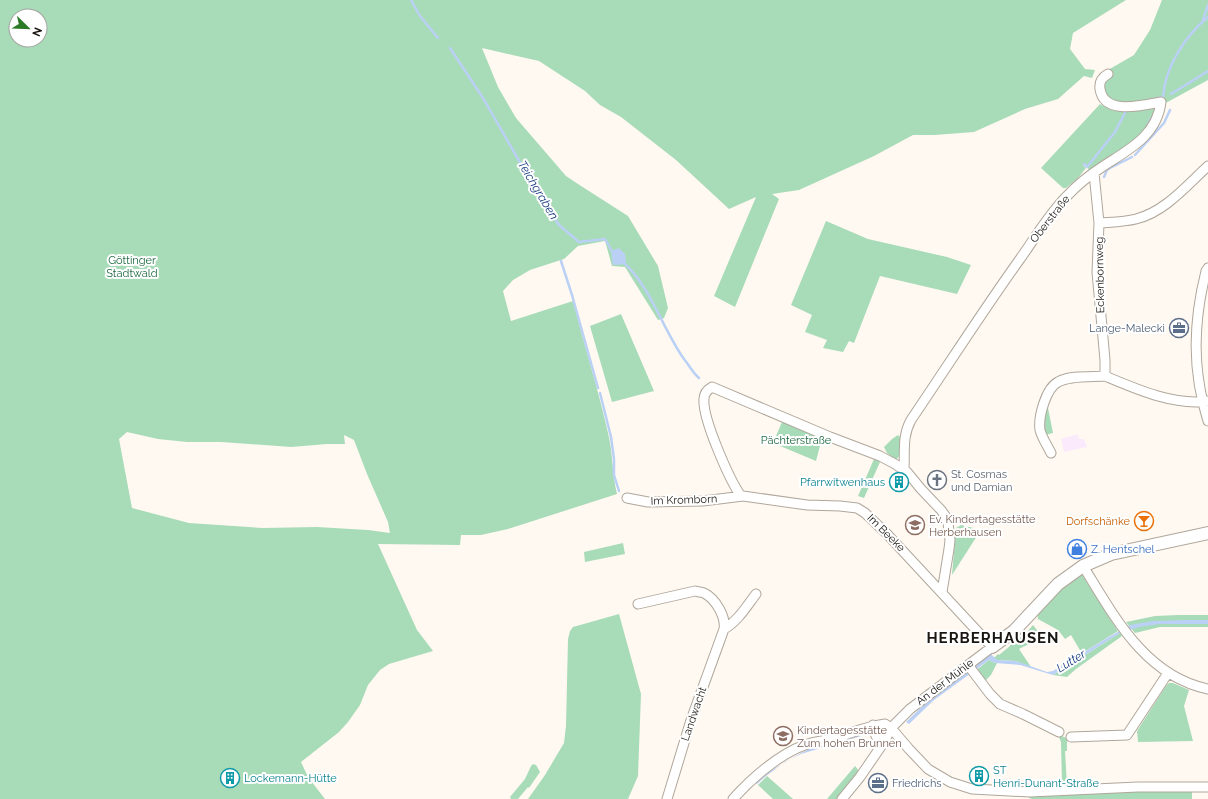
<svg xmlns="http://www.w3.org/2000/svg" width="1208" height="799" viewBox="0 0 1208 799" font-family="Raleway,sans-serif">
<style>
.industrial{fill:#faeafc}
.green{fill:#a8dbb8;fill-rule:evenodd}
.water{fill:#bad0f5}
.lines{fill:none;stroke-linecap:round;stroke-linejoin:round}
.stream{stroke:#bad0f5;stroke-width:2.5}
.minor-casing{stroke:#b0a79b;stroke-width:11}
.tertiary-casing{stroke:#b0a79b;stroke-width:14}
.minor{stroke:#fff;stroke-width:9}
.tertiary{stroke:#fff;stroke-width:12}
.labels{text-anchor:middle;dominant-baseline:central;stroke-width:4;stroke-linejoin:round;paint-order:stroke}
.street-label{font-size:11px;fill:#1a1713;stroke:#fff}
.park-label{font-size:11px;fill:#1b673e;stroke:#fff}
.service-label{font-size:11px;fill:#4e5e75;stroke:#fff;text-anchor:end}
.worship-label{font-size:11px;fill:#5b616d;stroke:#fff;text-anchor:start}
.culture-label{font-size:11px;fill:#0d838f;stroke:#fff;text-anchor:start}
.education-label{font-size:11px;fill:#785e54;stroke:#fff;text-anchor:start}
.food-label{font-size:11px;fill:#c56008;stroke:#fff;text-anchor:end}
.shop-label{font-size:11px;fill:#366cbe;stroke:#fff;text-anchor:start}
.water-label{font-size:12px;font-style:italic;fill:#143a7f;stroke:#fff}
.district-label{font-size:15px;font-weight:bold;letter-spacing:1px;fill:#1a1713;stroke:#fff}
</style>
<rect width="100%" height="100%" fill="#fff9f1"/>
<path class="industrial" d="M1078,434L1079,439H1084L1087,447L1064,452L1061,439Z"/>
<path class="green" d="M0,0H1126L1073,33L1070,49L1085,69L1095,70L1092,78L1084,76L1058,99L1025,109L974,132L935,135H913L874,156L799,190L772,194L779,199L735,307L714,296L756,197L729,209L676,160L621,117L600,105L585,91L539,61L482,48L498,87L516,118L566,176L578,184L628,216L658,266L668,308L664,318L658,320L625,267L612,266L605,241L578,246L564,259L530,270L513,280L503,291L511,321L573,301C584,345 598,388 608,433C613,453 612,473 617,494L508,529L481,535H461L460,545L378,544L417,630L433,651L389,664L380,670L368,685L360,705L348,722L339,732L301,762L308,777L325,799H0ZM16,16H40V40H16ZM127,432L158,439L187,442H221L291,447L327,444H345L344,435L354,440L367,474L388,522L390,533L368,530L317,527L262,528L189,523L132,508L119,439Z
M1162,0H1208V80L1162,105L1145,133L1091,172L1084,164L1083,165L1086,168L1078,178L1066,188H1063L1041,168L1100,104L1111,110L1125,111L1105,96L1101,74L1134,55L1150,30Z
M826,221L868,239L947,257L971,265L957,294L880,276L854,343L849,341L843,352L823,348L827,340L805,332L812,315L791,305Z
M621,314L654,391L612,402L590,326Z
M1046,408H1048L1053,433L1045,435L1043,427Z
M782,422L822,438L816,461L773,443Z
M898,435L901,438V454L896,460L887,453L884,447L892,439Z
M874,459L880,462L864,498L858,496Z
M961,525L973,528V533L977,536L952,575L956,528Z
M623,543L625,554L585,562L584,552Z
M1078,575H1082L1118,631L1053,671L1081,652L1071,635L1065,639L1058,630L1038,619L1037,612L1057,591Z
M619,614L641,694L638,776L628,799H528L545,775L564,743L566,726L568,639L570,631L573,627Z
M1178,615H1208V627H1160L1135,633L1126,622L1155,616Z
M1033,625L1037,630C1039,641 1027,645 1019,649L1031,667L1016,661L997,660L994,658L998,654L999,655L1010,646V645L1026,633Z
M1120,633L1122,636L1076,669L1067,677L1053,675Z
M989,660L995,663H997L991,675L984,682L975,671Z
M1169,683H1173L1189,690L1184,706L1193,741L1138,742L1137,731L1166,686Z
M1058,735L1067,738V751H1065L1067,785H1062L1061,742Z
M533,764L536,765L540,772L529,788L528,787L518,799H511L510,797L525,779L531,766Z
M855,766L859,771L837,799H827Z
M767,776L793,799H773L758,785Z
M1154,790H1192V799H1032L1029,798V796Z"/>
<path class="water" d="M619,248L625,254L626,264L613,265L611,251Z
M1185,620H1208V624H1160L1139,627L1120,633L1053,675L1020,665L995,663L989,660L934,700L909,724L906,722L934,695L991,654L997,660L1016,661L1047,672L1053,671L1107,638L1130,625L1153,621Z
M867,732L868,734L801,754L785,762L766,776L757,784L756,783L769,772L801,753L810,749L837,743Z"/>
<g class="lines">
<path class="stream" d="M411,0L420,16L438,38
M1203,20L1208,5
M450,48L483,98L537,192L559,225L579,242L605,239L613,253
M1171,94L1208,71
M1149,100L1163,97C1165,67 1185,36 1208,17
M1147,127L1151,118
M1135,155L1164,123L1170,110
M1084,164L1087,167L1115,132L1126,111
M1104,177L1107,170L1110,168L1132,157
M561,261L572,295L598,388
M624,263C652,289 662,328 684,359C689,365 693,373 699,378
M600,393L611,437L614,459V475L619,491"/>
<defs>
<path id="minor" d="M1094,173L1099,223L1097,272L1105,360V376C1136,389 1174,406 1208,401
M1099,223C1112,222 1124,222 1136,219C1165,212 1187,185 1208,166
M1208,268L1206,271C1193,323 1192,370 1208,421
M1051,453C1047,445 1042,438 1040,430C1038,417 1046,388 1058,382C1070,375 1092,377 1105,376
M904,469C905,452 902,436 911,420C947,367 982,312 1020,259C1035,238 1049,214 1067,196C1078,184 1091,174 1105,165C1130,149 1157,135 1161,102C1143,105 1104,116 1100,89C1099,82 1101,78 1108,74
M741,496C730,481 702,418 704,399C704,394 707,390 712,387L830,437L880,456L895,464L907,472L921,489L941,510L946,517L948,523L950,540L949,549L942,592
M627,498L648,502L703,501L743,496L807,505L840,506L857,508L865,513L887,534L992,647L910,709L891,728L884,742L860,777L842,799
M1083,566C1114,616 1145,676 1208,689
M638,604L695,591C698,592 702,592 704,593C716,599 726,617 724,629L691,720L667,799
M724,629C738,621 746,607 756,594
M968,665L990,694L1000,704L1023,714L1059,732
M873,725L876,736L884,742
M1071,737L1127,735L1168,673
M733,799C751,779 779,754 805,745C816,741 827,741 838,737C854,732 868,726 885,724L891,728L909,749L928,769L950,782L972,789L1030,792L1138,787H1208"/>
<path id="tertiary" d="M992,647L1014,631L1058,584L1083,566L1111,554L1208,533"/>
</defs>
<use href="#minor" class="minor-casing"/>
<use href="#tertiary" class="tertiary-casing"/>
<use href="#minor" class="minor"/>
<use href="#tertiary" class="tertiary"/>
</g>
<defs>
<symbol id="office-ring" viewBox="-11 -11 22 22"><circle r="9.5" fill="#fff" stroke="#5c6f8a" stroke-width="1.5"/><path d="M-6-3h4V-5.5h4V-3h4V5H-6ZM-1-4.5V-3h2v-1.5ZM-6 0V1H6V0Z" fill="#5c6f8a"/></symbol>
<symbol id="church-ring" viewBox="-11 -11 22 22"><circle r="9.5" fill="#fff" stroke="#6b7280" stroke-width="1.5"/><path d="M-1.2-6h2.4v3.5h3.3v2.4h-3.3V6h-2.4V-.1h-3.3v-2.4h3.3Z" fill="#6b7280"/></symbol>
<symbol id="building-ring" viewBox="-11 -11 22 22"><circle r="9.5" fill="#fff" stroke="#0f9aa8" stroke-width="1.5"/><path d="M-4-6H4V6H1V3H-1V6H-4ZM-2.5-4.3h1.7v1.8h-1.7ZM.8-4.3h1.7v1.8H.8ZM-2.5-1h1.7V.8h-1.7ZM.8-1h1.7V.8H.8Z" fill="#0f9aa8"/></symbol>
<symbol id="bar-ring" viewBox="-11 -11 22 22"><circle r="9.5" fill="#fff" stroke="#e8710a" stroke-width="1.5"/><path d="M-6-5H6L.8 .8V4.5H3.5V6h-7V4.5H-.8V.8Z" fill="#e8710a"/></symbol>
<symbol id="school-ring" viewBox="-11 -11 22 22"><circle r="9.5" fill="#fff" stroke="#8d6e63" stroke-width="1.5"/><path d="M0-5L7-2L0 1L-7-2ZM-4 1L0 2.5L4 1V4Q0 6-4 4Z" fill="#8d6e63"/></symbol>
<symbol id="shop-ring" viewBox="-11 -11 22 22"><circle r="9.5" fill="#fff" stroke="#3f7fe0" stroke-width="1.5"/><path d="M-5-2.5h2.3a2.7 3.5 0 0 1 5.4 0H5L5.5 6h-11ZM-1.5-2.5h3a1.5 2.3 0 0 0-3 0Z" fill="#3f7fe0"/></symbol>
</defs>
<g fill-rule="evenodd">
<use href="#office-ring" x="1168" y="317" width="22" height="22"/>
<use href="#church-ring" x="926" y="469" width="22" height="22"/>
<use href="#building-ring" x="888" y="471" width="22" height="22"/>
<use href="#bar-ring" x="1133" y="510" width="22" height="22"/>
<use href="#school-ring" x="904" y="514" width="22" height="22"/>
<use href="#shop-ring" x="1066" y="538" width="22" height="22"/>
<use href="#school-ring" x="772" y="725" width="22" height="22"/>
<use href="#building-ring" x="968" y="765" width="22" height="22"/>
<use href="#building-ring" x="219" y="767" width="22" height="22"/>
<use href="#office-ring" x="867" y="772" width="22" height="22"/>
</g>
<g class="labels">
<g class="street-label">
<text transform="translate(1050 219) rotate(-52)">Oberstraße</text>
<text transform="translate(1100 275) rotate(-91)">Eckenbornweg</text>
<text transform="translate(684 500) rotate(-2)">Im Kromborn</text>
<text transform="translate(886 533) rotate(45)">Im Beeke</text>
<text transform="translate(945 682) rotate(-37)">An der Mühle</text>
<text transform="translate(694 714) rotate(-71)">Landwacht</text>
</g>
<g class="park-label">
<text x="132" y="260">Göttinger<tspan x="132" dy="13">Stadtwald</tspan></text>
<text x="796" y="440">Pächterstraße</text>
</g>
<g class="service-label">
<text x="1165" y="328">Lange-Malecki</text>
<text x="892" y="783" text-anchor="start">Friedrichs</text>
</g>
<g class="worship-label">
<text x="951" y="474">St. Cosmas<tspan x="951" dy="13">und Damian</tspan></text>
</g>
<g class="culture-label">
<text x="885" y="482" text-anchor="end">Pfarrwitwenhaus</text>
<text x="993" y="770">ST<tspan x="993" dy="13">Henri-Dunant-Straße</tspan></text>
<text x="244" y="778">Lockemann-Hütte</text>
</g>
<g class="education-label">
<text x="929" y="519">Ev. Kindertagesstätte<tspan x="929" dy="13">Herberhausen</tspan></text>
<text x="797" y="730">Kindertagesstätte<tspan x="797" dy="13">Zum hohen Brunnen</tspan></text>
</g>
<g class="food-label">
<text x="1130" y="521">Dorfschänke</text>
</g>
<g class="shop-label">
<text x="1091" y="549">Z. Hentschel</text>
</g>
<g class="water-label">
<text transform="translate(538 190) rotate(59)">Teichgraben</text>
<text transform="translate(1071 661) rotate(-32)">Lutter</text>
</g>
<g class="district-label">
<text x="993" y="638">HERBERHAUSEN</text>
</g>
</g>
<g transform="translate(28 28) rotate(113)"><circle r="19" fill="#ffffff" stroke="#a3a2a1"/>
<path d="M0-3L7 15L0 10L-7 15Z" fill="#2b7b26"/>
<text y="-6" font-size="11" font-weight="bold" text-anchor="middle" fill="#1a1713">N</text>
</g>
</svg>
